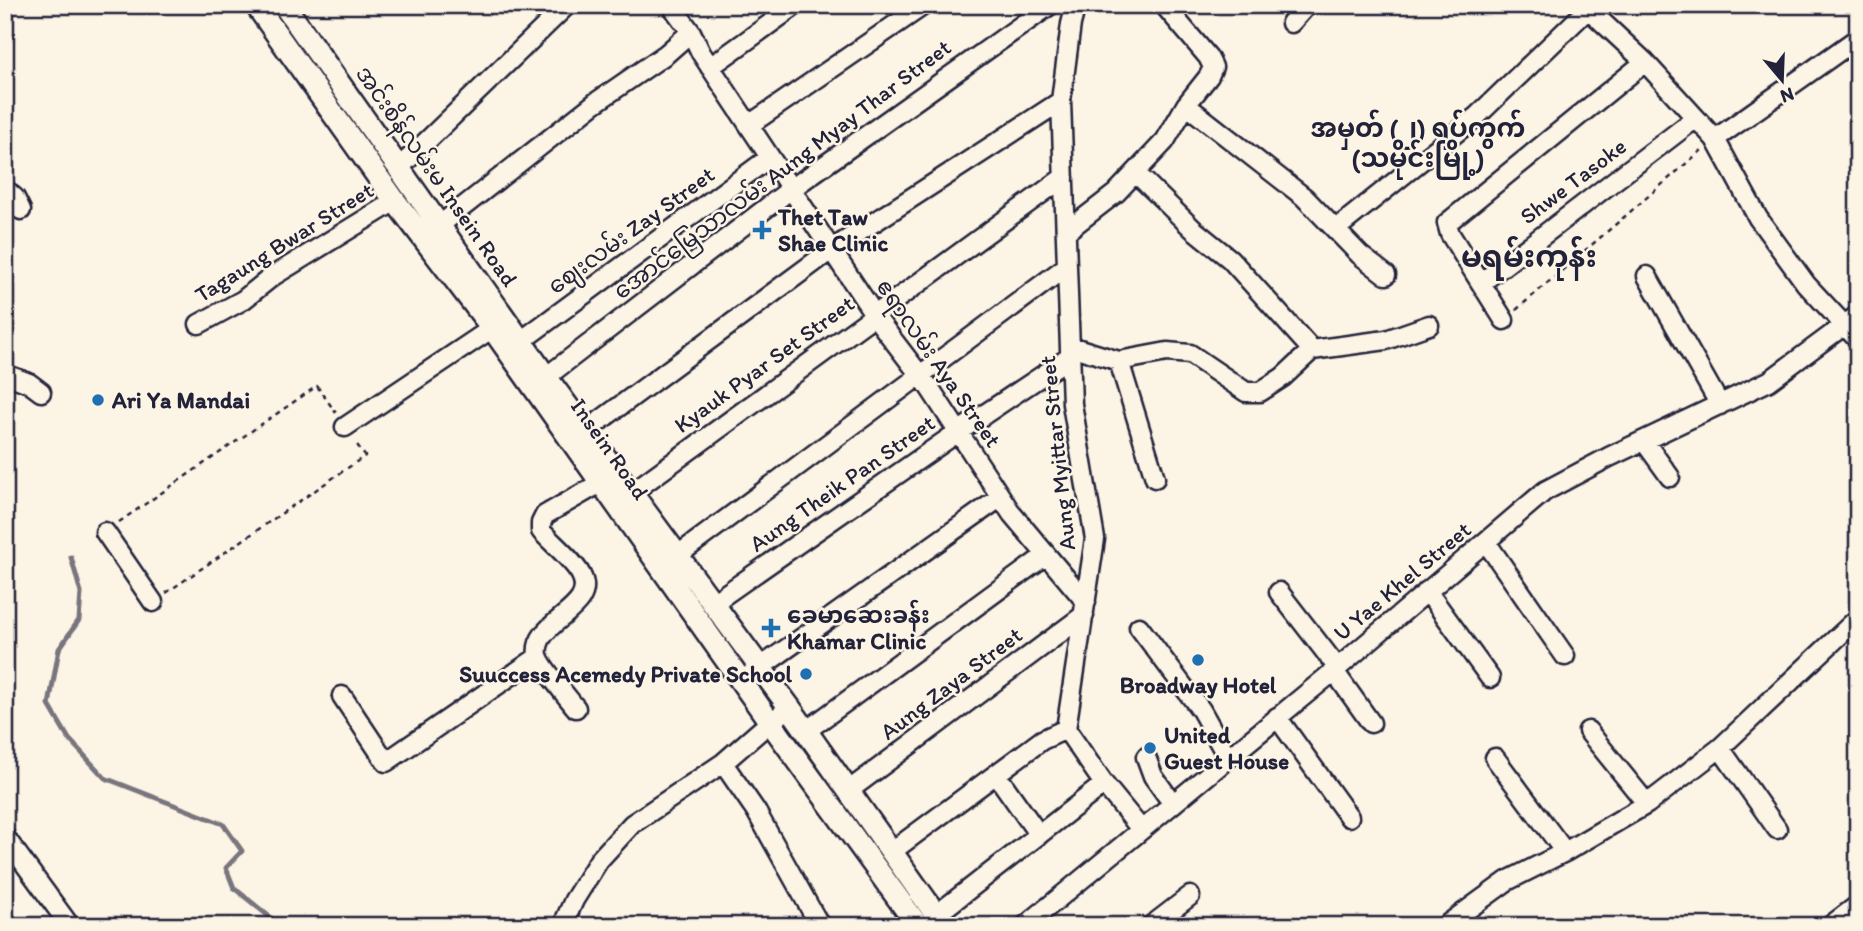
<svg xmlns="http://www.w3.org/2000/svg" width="1863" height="931" viewBox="0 0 1863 931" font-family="Itim,'Noto Sans Myanmar',sans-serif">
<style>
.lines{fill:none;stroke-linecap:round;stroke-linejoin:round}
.stream{stroke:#78757e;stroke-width:5}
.minor-casing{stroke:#22223b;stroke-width:23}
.major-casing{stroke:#22223b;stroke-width:26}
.path{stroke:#22223b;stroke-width:2.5;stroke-dasharray:5 5;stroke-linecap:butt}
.minor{stroke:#fcf5e5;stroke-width:18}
.major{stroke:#fcf5e5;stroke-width:21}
.poi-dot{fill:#1f6fb2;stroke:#fcf5e5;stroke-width:2.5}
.labels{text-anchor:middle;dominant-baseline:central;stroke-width:5;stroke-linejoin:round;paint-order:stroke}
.street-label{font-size:23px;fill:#22223b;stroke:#fcf5e5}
.poi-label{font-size:23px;font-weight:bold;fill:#22223b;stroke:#fcf5e5;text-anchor:start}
.quarter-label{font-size:26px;font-weight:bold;fill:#22223b;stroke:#fcf5e5}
.district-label{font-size:30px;font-weight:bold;fill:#22223b;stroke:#fcf5e5}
</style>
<rect width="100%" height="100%" fill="#fcf5e5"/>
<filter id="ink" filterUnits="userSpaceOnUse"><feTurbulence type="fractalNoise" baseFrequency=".0143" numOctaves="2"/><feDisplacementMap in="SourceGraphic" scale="14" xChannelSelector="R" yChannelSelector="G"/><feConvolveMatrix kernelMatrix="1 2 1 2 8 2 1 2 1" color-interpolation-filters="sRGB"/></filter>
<g filter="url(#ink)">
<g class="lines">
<path class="stream" d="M71,557L81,593L79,620L59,649L49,705L69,739L105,778L223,824L242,851L226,868L234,888L281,926"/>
<defs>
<path id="minor" d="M671,5L691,32L701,53L880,323L929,387L1012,514L1086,602
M1076,5L1071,24L1061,101L1072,404L1095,539L1066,729L1104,784L1140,828
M1584,5L1645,62L1715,139L1758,218L1806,284L1858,340
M1291,23L1307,5
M710,67L796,5
M1186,105L1304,197L1360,255L1386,275
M749,125L924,5
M1715,139L1858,38
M399,168L567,5
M1136,173L1193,229L1230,259L1312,350
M5,189L15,198L21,210
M1336,229L1477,116L1588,9
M1067,231L1116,193L1165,141L1186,105L1209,76L1213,67L1208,57L1164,5
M431,232L595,103L666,54L691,32
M1647,276L1720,405
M1481,283L1696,118
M1504,320L1450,234L1447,223L1645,62
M199,324L243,300L273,276L395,201
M521,341L769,158
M1070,346L1119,361L1167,352L1190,354L1246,392H1260L1283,377L1312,350L1386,340L1429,325
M1119,361L1155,478
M5,374L29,383L41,392
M546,377L791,189L1050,5
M345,427L503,321
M586,431L831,250L1061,101
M1644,441L1670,477
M631,493L1064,177
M105,532L153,602
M1486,542L1565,656
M678,555L1067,266
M1427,591L1490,678
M1279,592L1337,667
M713,603L958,432L1070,357
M1139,627L1201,710L1228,758
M1334,671L1371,723
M741,681L1001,497
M342,696L386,762L538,657
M576,708C568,698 540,665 538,655C532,621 599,610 581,575C574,561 552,543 541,531V523L545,515L602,482
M1277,717L1349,817
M806,731L1046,555
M1588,731L1647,804
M1720,748L1777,829
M1146,757L1153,776L1173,804
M1495,758L1565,852
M723,763L756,811L820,926
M996,774L1039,835
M848,791L1084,615
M5,837L70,926
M891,852L1042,740L1066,729
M936,915L1104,784
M565,926L566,918L574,900L599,860L632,824L723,763L770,722L790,708
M1025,926L1334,671L1545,491L1609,457L1769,381L1858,315
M1151,926L1190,896
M1445,926L1507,881L1565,852L1647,804L1720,748L1858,618
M1830,926L1858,905"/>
<path id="major" d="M256,5L395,201L492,328L770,722L918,926
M284,5L546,377L790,708L944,926"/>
</defs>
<use href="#minor" class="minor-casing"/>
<use href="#major" class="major-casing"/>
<path class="path" d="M1516,310L1702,150
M119,522L317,386L336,413
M166,593L365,456L355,442"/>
<use href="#minor" class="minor"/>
<use href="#major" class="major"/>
</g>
</g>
<g class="poi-dot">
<path d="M758.5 219.5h7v7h7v7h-7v7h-7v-7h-7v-7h7z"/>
<circle cx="98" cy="400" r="7"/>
<path d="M767.5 617.5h7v7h7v7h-7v7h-7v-7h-7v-7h7z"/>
<circle cx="1198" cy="660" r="7"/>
<circle cx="806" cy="674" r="7"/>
<circle cx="1150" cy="748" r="7"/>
</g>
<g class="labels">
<g class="street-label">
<text transform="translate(782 169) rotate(-37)">အောင်မြေသာလမ်း Aung Myay Thar Street</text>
<text transform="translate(437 176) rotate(55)">အင်းစိန်လမ်းမ Insein Road</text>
<text transform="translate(1573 181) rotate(-37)">Shwe Tasoke</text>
<text transform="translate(631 230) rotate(-36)">ဈေးလမ်း Zay Street</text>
<text transform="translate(284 242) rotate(-32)">Tagaung Bwar Street</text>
<text transform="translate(939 363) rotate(55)">ဧရာလမ်း Aya Street</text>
<text transform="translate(764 364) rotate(-36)">Kyauk Pyar Set Street</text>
<text transform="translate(610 449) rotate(55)">Insein Road</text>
<text transform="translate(1057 453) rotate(-96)">Aung Myittar Street</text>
<text transform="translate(842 483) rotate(-35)">Aung Theik Pan Street</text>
<text transform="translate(1402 581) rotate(-40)">U Yae Khel Street</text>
<text transform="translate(951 683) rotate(-37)">Aung Zaya Street</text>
</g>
<g class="poi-label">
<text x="778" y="217">Thet Taw<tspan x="778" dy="26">Shae Clinic</tspan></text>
<text x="112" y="400">Ari Ya Mandai</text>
<text x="787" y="615">ခေမာဆေးခန်း<tspan x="787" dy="26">Khamar Clinic</tspan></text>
<text x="792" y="674" text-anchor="end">Suuccess Acemedy Private School</text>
<text x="1198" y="685" text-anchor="middle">Broadway Hotel</text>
<text x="1164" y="735">United<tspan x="1164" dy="26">Guest House</tspan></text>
</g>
<g class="quarter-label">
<text x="1418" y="128">အမှတ် (၂) ရပ်ကွက်<tspan x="1418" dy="30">(သမိုင်းမြို့)</tspan></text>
</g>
<g class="district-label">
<text x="1529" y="256">မရမ်းကုန်း</text>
</g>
</g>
<rect width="1863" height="931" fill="none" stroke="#fcf5e5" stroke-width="28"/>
<rect x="14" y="14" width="1835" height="903" fill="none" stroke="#22223b" stroke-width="2.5" filter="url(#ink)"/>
<g transform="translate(1782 80) rotate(161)" stroke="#fcf5e5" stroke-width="5" paint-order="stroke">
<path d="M0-5L12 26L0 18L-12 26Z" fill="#22223b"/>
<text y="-10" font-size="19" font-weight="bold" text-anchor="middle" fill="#22223b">N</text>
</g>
</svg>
